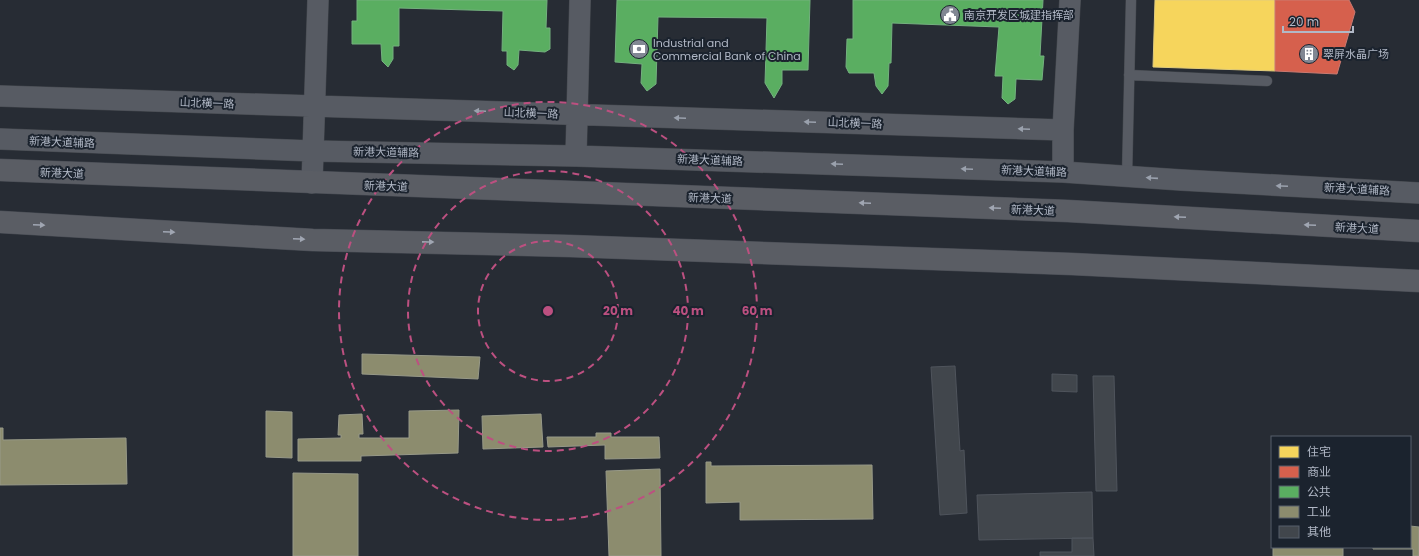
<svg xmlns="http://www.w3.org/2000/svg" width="1419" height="556" viewBox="0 0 1419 556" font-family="Poppins,'Noto Sans SC',sans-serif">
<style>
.homes{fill:#f6d55c;stroke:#e1cc7c}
.shops{fill:#d6604d;stroke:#cb7a71}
.public{fill:#5aae61;stroke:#74b17f}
.industry{fill:#8c8c6e;stroke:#979988}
.building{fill:#41464c;stroke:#4f545c}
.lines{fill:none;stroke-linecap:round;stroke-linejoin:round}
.service-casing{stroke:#43474d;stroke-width:11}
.minor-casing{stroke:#43474d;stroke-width:22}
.primary-casing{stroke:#454951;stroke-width:23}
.service{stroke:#575b63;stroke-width:10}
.minor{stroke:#575b63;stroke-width:21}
.primary{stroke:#5a5d64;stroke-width:22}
.oneway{fill:#9aa1ad}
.oneway2{fill:#a0a6b2}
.ring{fill:none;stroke:#bc5080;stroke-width:2;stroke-dasharray:7 5}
.labels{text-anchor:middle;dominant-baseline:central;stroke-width:4;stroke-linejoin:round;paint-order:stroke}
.poi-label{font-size:11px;fill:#b1b8c6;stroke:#1b232e;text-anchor:start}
.street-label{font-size:11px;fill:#b1b8c6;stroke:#1b232e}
.centre{fill:#bc5080;stroke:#1b232e;stroke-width:2}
.ring-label{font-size:12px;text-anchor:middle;font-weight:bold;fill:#bc5080;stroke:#1b232e;stroke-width:4;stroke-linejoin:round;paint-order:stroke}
</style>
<rect width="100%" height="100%" fill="#272c34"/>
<path class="homes" d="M1155,0H1275V71L1153,67Z"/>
<path class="shops" d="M1275,0H1349L1355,12L1337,74L1275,71Z"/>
<path class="public" d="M357,0H547L546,28H550V49L545,52L519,50L518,65L514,70L507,65V51H502L503,11L399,8V46H393V59L388,67L382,61L381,44H352V21H357Z
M617,0H810L808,70H782V84L774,98L765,83L767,18L658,17L656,84L647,91L641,83L642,64L615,62Z
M853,0H1043L1040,56H1044L1042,80L1016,79L1015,99L1008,104L1002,98L1003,76H995L999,27L892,23L891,63H889L888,86L882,94L876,86L874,73H849L846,67L847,39H853Z"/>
<path class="industry" d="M362,354L480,357L478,379L362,374Z
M459,410L458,453L361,456V461H298V439L341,438V435H338L339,415L362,414L363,434H359V438H409V411Z
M266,411L292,412V458L266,457Z
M541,414L543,447L483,449L482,416Z
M0,428H3V440L126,438L127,484L0,485Z
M596,433H611V437H659L660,458L605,459V445L548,447L547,437H596Z
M706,462H711V466L872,465L873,519L740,520V502L706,503Z
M660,469L661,556H609L606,471Z
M293,473L358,474V556H293Z
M1410,526L1419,527V556H1413V549H1373V547H1410Z
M1273,547H1343V556H1273Z"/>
<path class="building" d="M955,366L960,451L964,450L967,513L940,515L931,367Z
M1052,374L1077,375V392L1052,391Z
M1093,376H1114L1117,491H1096Z
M1092,492L1093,538L979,540L977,495Z
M1072,538H1093L1094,556H1040V552H1072Z"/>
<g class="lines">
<defs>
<path id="service" d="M1129,75L1267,81
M1127,177L1131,0"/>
<path id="minor" d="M0,96L1063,130
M0,139L313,151L576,156L1063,172L1181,180L1419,193
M576,156L580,0
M1063,172V130L1070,0
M312,183L318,0"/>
<path id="primary" d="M0,170L1068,211L1419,231
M0,222L313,240L570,246L1072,264L1419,281"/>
</defs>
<use href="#service" class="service-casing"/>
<use href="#minor" class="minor-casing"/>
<use href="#primary" class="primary-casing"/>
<use href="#service" class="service"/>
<use href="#minor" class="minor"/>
<use href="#primary" class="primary"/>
</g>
<defs><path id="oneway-solid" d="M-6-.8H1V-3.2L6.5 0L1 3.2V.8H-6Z"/></defs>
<g class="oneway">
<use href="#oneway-solid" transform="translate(480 111) rotate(-178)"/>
<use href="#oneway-solid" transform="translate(680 118) rotate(-178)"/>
<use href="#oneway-solid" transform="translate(810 122) rotate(-178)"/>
<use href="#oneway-solid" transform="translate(1024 129) rotate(-178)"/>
<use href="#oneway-solid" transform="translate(837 164) rotate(-178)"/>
<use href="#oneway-solid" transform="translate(967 169) rotate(-178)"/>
<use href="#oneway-solid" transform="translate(1152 178) rotate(-176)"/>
<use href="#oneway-solid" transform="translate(1282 186) rotate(-177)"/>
</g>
<g class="oneway2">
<use href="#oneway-solid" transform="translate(865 203) rotate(-178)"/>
<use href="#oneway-solid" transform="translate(995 208) rotate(-178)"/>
<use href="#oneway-solid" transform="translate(1180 217) rotate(-177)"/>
<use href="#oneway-solid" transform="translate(39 225) rotate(3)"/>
<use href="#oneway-solid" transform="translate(1310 225) rotate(-177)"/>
<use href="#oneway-solid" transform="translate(169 232) rotate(3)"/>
<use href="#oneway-solid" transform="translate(299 239) rotate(3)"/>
<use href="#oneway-solid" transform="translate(428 242) rotate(1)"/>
</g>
<g class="ring">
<circle cx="548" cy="311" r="70"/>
<circle cx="548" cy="311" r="140"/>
<circle cx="548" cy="311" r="209"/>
</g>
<defs>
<symbol id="civic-disc" viewBox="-11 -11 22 22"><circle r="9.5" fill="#818793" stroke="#1b232e"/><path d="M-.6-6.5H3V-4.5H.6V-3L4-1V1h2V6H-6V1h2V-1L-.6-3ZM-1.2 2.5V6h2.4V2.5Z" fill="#fff"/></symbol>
<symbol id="bank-disc" viewBox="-11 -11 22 22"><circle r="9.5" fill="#818793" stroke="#1b232e"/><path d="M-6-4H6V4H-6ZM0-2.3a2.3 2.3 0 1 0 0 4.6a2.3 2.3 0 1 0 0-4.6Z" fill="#fff"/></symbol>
<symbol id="building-disc" viewBox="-11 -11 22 22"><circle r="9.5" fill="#818793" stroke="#1b232e"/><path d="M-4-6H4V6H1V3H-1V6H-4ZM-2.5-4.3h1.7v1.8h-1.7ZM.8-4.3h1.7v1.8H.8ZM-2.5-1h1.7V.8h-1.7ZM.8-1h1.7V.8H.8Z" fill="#fff"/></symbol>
</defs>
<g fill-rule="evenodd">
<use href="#civic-disc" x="939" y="4" width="22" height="22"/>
<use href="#bank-disc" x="628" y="38" width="22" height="22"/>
<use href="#building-disc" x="1298" y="43" width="22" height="22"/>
</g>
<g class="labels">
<g class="poi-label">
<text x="964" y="15">南京开发区城建指挥部</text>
<text x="653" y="43">Industrial and<tspan x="653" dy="13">Commercial Bank of China</tspan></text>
<text x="1323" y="54">翠屏水晶广场</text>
</g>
<g class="street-label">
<text transform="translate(207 103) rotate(2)">山北横一路</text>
<text transform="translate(531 113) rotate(2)">山北横一路</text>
<text transform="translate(855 123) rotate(2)">山北横一路</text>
<text transform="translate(62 142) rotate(2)">新港大道辅路</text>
<text transform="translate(386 152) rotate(1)">新港大道辅路</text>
<text transform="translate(710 160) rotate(2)">新港大道辅路</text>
<text transform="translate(1034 171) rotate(2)">新港大道辅路</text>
<text transform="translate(62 173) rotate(2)">新港大道</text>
<text transform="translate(386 186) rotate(2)">新港大道</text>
<text transform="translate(1357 189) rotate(3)">新港大道辅路</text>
<text transform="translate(710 198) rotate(2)">新港大道</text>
<text transform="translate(1033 210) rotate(2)">新港大道</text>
<text transform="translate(1357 228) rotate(3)">新港大道</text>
</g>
</g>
<circle cx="548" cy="311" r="6" class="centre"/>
<g class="ring-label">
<text x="618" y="315">20 m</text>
<text x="688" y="315">40 m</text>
<text x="757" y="315">60 m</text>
</g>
<rect x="1271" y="436" width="140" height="112" fill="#1b232e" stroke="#575f6b"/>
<rect x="1279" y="446" width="20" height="12" fill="#f6d55c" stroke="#575f6b"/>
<text x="1307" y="456" font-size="12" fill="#b1b8c6">住宅</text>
<rect x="1279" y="466" width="20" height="12" fill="#d6604d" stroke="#575f6b"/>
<text x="1307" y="476" font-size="12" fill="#b1b8c6">商业</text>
<rect x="1279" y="486" width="20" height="12" fill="#5aae61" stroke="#575f6b"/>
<text x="1307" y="496" font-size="12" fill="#b1b8c6">公共</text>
<rect x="1279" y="506" width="20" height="12" fill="#8c8c6e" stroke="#575f6b"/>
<text x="1307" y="516" font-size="12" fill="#b1b8c6">工业</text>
<rect x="1279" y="526" width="20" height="12" fill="#41464c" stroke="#575f6b"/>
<text x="1307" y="536" font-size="12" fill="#b1b8c6">其他</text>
<path d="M1283 26v6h70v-6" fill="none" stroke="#b1b8c6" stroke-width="2"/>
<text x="1289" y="26" font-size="12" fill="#b1b8c6" stroke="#1b232e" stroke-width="3" paint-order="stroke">20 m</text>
</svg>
